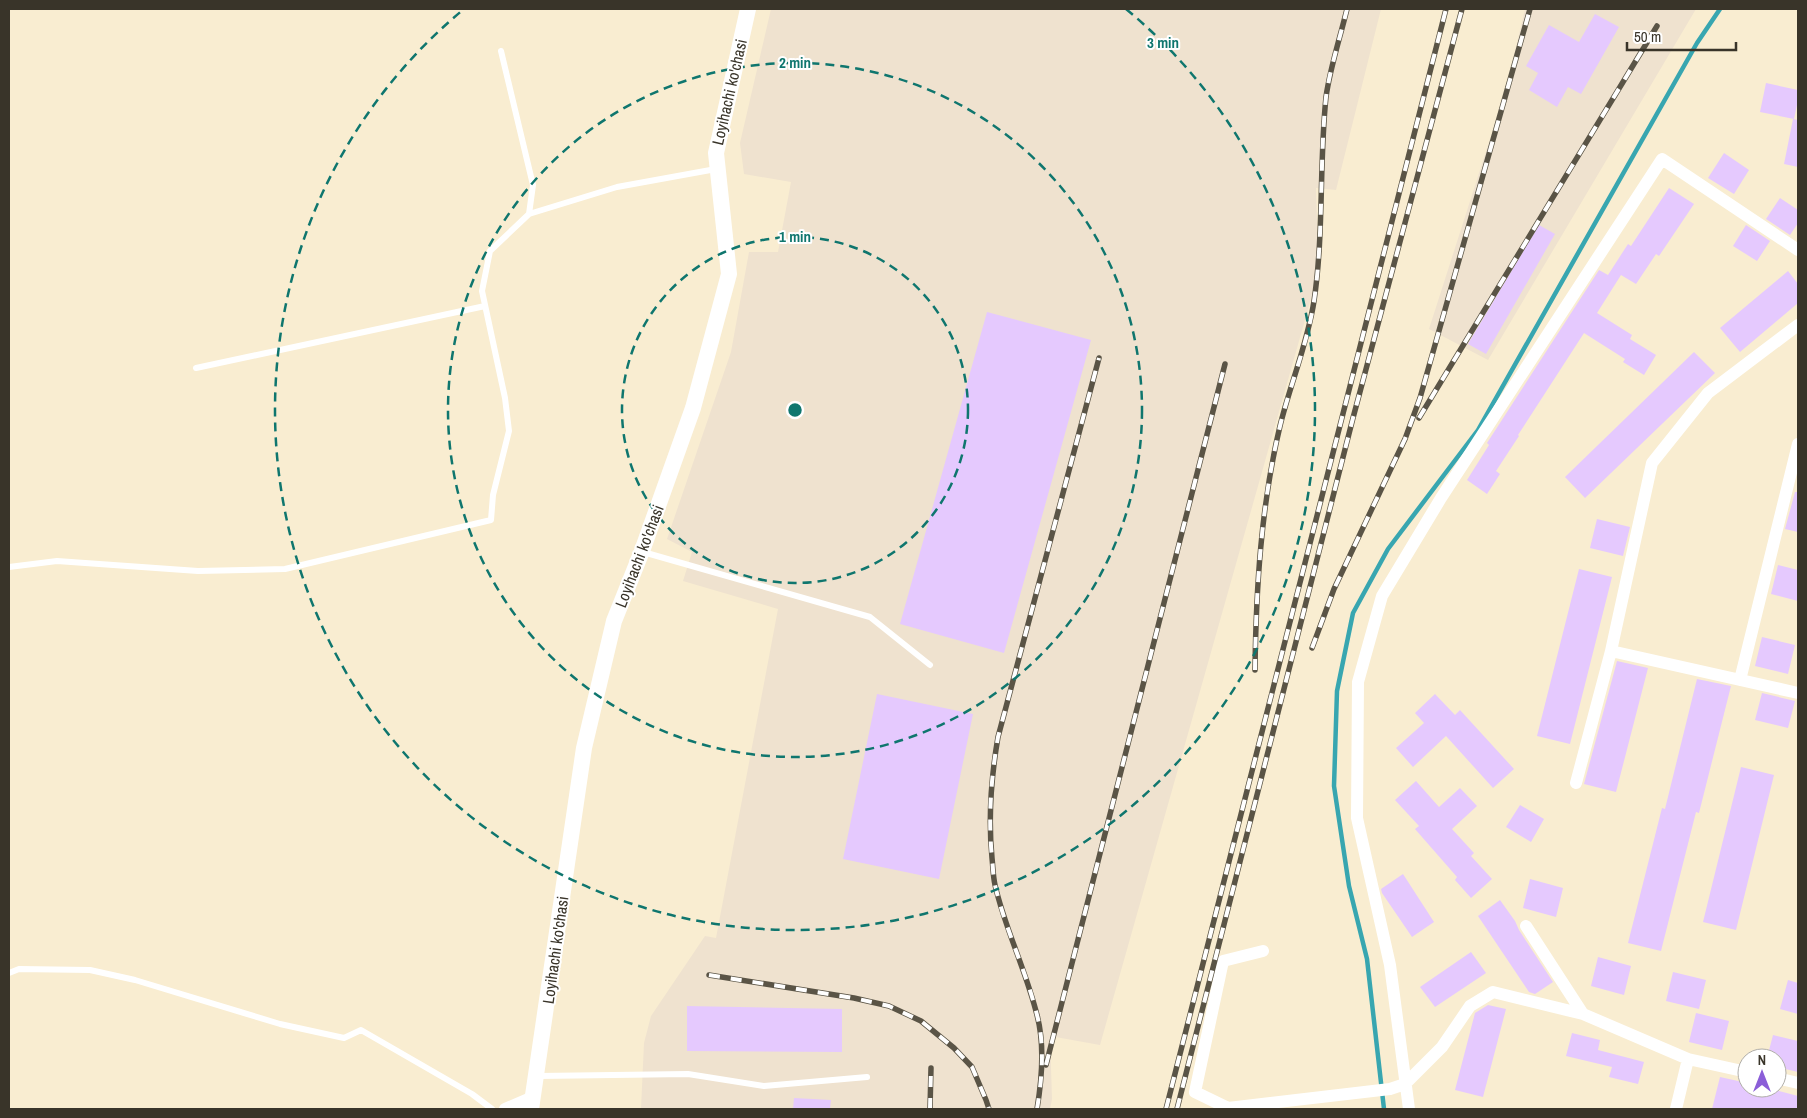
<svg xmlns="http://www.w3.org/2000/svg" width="1807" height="1118" viewBox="0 0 1807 1118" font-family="'Archivo Narrow',sans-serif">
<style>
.industrial{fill:#efe2cf}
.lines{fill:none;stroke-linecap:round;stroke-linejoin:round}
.stream{stroke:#38a6b0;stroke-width:4.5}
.building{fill:#e5c9fe}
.service{stroke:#fff;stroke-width:6}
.minor{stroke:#fff;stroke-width:12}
.tertiary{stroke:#fff;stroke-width:16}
.rail-casing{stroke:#5a5446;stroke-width:5.5}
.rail{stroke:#fff;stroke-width:4;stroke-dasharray:11;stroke-linecap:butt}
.ring{fill:none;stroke:#0f766e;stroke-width:2.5;stroke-dasharray:9 6}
.labels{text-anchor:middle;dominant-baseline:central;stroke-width:4;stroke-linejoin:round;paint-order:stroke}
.street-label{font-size:16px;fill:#393429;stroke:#fff}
.centre{fill:#0f766e;stroke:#fff;stroke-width:2.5}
.ring-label{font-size:15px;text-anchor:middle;font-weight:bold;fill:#0f766e;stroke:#fff;stroke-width:4;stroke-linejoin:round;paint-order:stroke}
</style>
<rect width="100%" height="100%" fill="#f9edd1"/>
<path class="industrial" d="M771,9H1381L1336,190L1316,188L1318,255L1312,295L1100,1045L1050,1036L1052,1099L1050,1109H641L644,1043L651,1016L705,936L716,938L778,609L683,581L692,552L667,539L731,352L749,252H778L791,182L744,174L740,143Z
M1525,9H1696L1488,360L1429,329L1507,86Z"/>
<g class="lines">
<path class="stream" d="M1384,1109L1367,959L1349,886L1334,786L1337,691L1353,613L1388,549L1478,430L1697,43L1720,9"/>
</g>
<path class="building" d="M1595,14L1619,27L1581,94L1568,87L1557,107L1529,90L1538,73L1526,66L1549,25L1579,42Z
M1766,83L1798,90V100L1794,119L1760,112Z
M1793,119L1798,120V167L1784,164Z
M1724,153L1749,170L1734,194L1708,178Z
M1669,188L1694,204L1659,256L1656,254L1636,284L1621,275L1597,313L1632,335L1630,339L1656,355L1644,375L1623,362L1625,359L1584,333L1518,435L1519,436L1496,471L1500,474L1487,494L1467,480L1489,445L1487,443L1599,270L1608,275L1628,244L1631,246Z
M1780,198L1798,210V223L1790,235L1766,219Z
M1539,225L1555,234L1486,354L1468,344Z
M1746,225L1770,241L1757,261L1733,246Z
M1788,271L1798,284V303L1740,352L1720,328Z
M987,312L1091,340L1004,653L900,624Z
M1694,352L1715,373L1585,498L1565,477Z
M1795,492H1798V532L1785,529Z
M1597,519L1630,527L1623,556L1590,548Z
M1778,565L1798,570V601L1771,594Z
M1579,569L1612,577L1570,744L1537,736Z
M1762,637L1795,645L1788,674L1755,666Z
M1617,661L1648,668L1616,792L1584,784Z
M1697,679L1731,686L1699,813L1696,812L1661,951L1628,943L1662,808L1665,809Z
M1762,693L1795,701L1788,728L1755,720Z
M877,694L973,714L939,879L843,859Z
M1435,694L1455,715L1460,710L1514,769L1493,788L1446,736L1413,767L1396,748L1424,723L1415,713Z
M1741,767L1774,775L1736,930L1703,922Z
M1416,781L1439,807L1460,788L1477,806L1452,829L1474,853L1471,856L1492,879L1471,898L1455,880L1457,877L1415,829L1419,826L1395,800Z
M1520,805L1544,819L1531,842L1506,827Z
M1403,874L1434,922L1412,937L1382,893L1381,889Z
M1530,879L1563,888L1556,917L1523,908Z
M1500,900L1515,921L1519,930L1553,982L1535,994L1529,992L1478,916Z
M1471,952L1486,973L1435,1007L1420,987Z
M1598,957L1631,966L1624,995L1591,986Z
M1673,972L1706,980L1699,1009L1666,1001Z
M1788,980L1798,983V1014L1780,1009Z
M1488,1005L1506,1009L1483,1097L1455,1090L1475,1013Z
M687,1006L842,1009V1052L687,1051Z
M1696,1013L1729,1021L1722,1050L1689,1042Z
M1572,1033L1600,1040L1598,1050L1644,1062L1638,1084L1609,1077L1612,1067L1566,1056Z
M1773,1035L1798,1041V1072L1777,1067V1058H1767Z
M1720,1077L1747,1083V1088H1768L1798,1096V1109H1712Z
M794,1098L831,1100L830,1109H793Z"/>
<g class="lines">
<path class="service" d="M501,51L533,185L529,214
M196,368L485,306
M643,552L870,617L930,665
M9,567L57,561L198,571L285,569L491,520L493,495L509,431L505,398L482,291L490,251L529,214L617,187L716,169
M9,973L19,969L90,970L135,980L280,1024L344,1038L361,1030L472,1094L492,1109
M538,1076L688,1074L764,1086L867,1077"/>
<path class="minor" d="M1611,651L1798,693
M1740,680L1798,444
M1576,783L1611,651L1652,463L1708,393L1798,325
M1526,926L1583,1014
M1777,1078L1798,1083
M1228,1108L1390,1089L1405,1084L1442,1047L1470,1006L1493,992L1583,1014L1688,1059L1747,1072
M505,1109L533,1097
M1228,1109V1108L1195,1092L1223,961L1263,951
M1409,1109L1390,965L1357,818L1358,682L1382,596L1441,498L1662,159L1798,250
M1676,1109L1688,1059"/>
<path class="tertiary" d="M531,1109L584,748L614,621L642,551L693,408L729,274L716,153L748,9"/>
<defs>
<path id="rail" d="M1419,418L1657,26
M1312,648L1334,589L1405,439L1420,398L1530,9
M1255,670C1256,588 1261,506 1280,426C1290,385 1308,342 1314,301C1324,234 1319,165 1326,97C1330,68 1340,38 1347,9
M709,975L854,998L889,1006L921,1021L954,1048L972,1067L986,1100L989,1109
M1046,1065L1225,364
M930,1109L931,1068
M1037,1109C1042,1079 1045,1045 1037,1015C1026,970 1005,929 995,885C993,876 993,867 992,858C988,817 991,778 998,737L1099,358
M1166,1109L1446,9
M1177,1109L1353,418L1462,9"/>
</defs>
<use href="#rail" class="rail-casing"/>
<use href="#rail" class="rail"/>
</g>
<g class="ring">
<circle cx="795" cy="410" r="173"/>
<circle cx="795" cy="410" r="347"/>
<path d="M1126 9A520 520 0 1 1 464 9"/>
</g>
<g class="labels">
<g class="street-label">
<text transform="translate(729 92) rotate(-77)">Loyihachi ko'chasi</text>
<text transform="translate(639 556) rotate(-69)">Loyihachi ko'chasi</text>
<text transform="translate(555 950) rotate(-82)">Loyihachi ko'chasi</text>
</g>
</g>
<circle cx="795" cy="410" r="8" class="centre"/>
<g class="ring-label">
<text x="1163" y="48">3 min</text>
<text x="795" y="68">2 min</text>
<text x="795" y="242">1 min</text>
</g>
<rect width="1807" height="1118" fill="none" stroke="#393429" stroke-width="20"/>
<g transform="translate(1762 1073)"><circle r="24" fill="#ffffff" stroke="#b0aea9"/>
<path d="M0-4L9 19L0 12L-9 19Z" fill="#8b5ed8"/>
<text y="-8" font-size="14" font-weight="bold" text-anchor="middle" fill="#393429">N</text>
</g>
<path d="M1627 42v8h109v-8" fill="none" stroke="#393429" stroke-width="2.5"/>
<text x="1634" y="42" font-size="15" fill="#393429" stroke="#ffffff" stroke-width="4" paint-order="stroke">50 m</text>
</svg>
